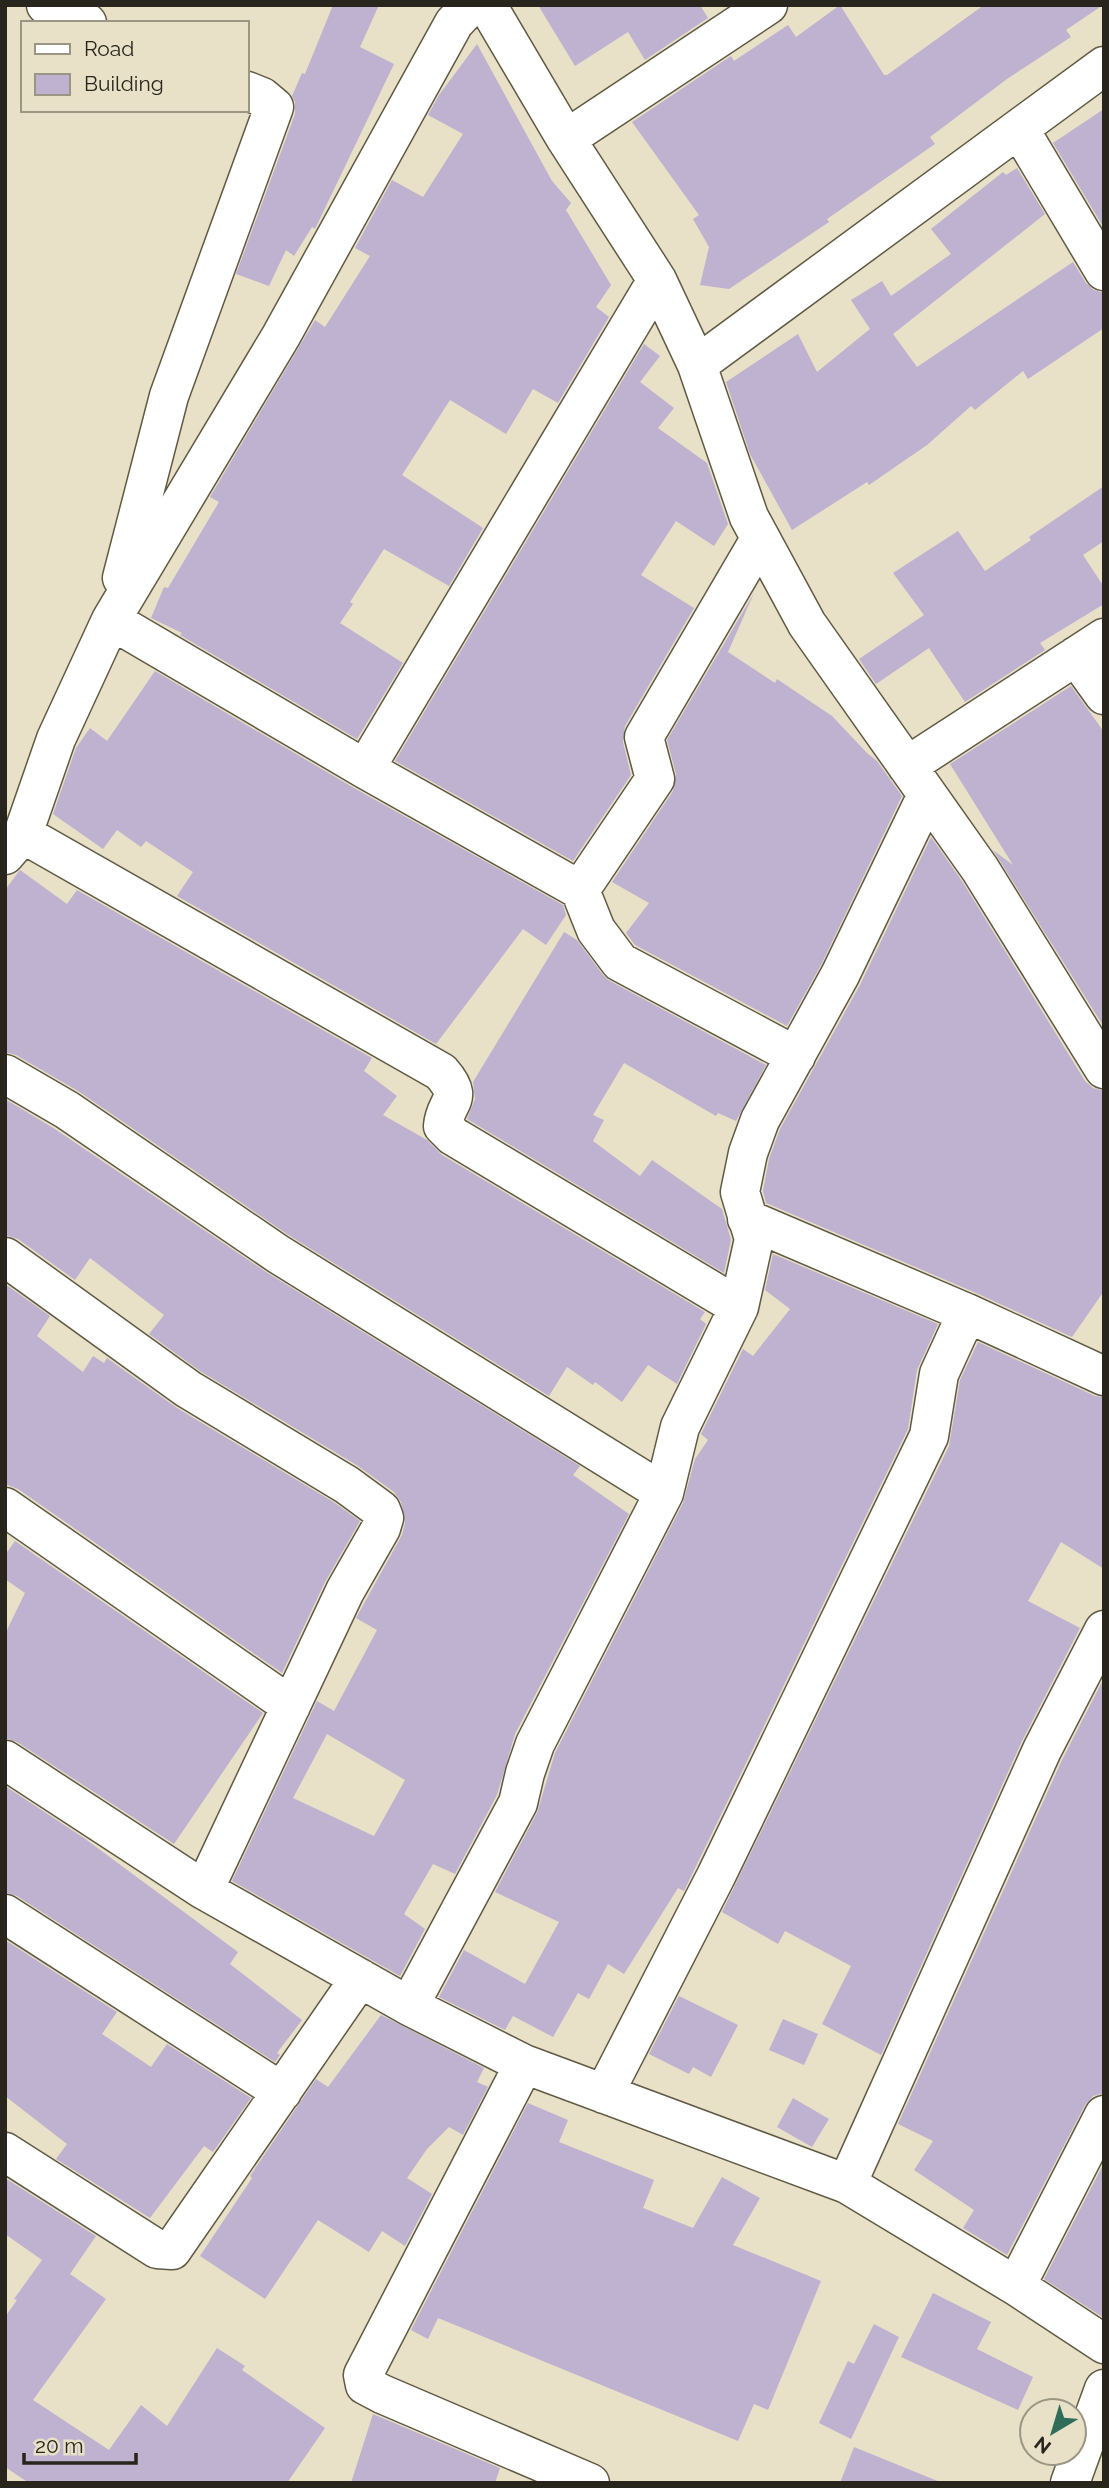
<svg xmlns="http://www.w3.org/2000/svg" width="1109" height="2488" viewBox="0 0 1109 2488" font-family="Raleway,sans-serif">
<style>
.building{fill:#bfb1d0;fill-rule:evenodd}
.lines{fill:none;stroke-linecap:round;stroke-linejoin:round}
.minor-casing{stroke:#605a44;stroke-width:41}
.minor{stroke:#fff;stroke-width:38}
</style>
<rect width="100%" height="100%" fill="#e8e0c7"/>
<path class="building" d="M333,5H379L360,47L394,64L315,229L312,227L294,256L286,250L269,286L236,274L295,114V102L292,96L302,73L305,74Z
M538,5H700L708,18L645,60L628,32L575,66Z
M840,5L884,75H887L984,5H1103L1066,30L1071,37L1007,79L930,137L935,144L827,219L829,222L729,289L700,285L709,247L693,219L699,215L632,122L731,56L734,61L788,25L796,37Z
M477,44L552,181L571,203L566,210L611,285L596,307L609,317L558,403L533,389L506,434L450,400L402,475L483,528L449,586L384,549L350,602L353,604L340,623L403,663L357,739L180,635L182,633L151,618L164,587L168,588L219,502L210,497L315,320L325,327L370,256L355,248L392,180L423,197L463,134L428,115L439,95Z
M1104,109V228L1053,143Z
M1017,168L1045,214L893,334L917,367L1073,262L1086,283L1094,290L1104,293V328L1028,379L1023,371L975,410L971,406L927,445L869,485L867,482L792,530L750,454L726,382L798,334L817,372L870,329L851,300L882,281L891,296L951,254L931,229L1003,172L1006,175Z
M644,344L660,356L640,382L674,408L658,428L707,463L728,524L714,546L676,521L641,575L694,608L625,726L623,742L631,775L573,861L395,761Z
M1104,486V541L1083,555L1104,587V604L1040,643L1045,650L965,702L929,648L876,684L859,659L924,615L893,573L958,531L985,571L1031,540L1029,537Z
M754,593L728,652L775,683L777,679L832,716L867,753L877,761L902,796L821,965L787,1026L635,945L626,933L649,903L612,882L673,791L676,774L667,740Z
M155,671L354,788L563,905L566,915L546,945L523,929L436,1044L177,896L193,872L146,841L141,847L117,830L103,849L53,814L76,748L90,728L107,741Z
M1071,686L1104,732V1027L993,850L1013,865L950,764Z
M931,837L962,881L1085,1081L1093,1088L1104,1091V1291L1072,1337L976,1293L766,1203L763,1191L769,1159L780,1129L860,985Z
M20,870L67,904L77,890L372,1058L364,1071L397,1096L383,1115L427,1140L442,1155L705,1312L700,1319L706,1324L677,1384L648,1365L622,1402L595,1382L593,1385L567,1367L549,1396L290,1236L78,1091L16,1055L5,1052V890Z
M564,932L577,940L603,975L610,981L766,1065L736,1121L718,1113L716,1116L624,1063L593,1115L604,1120L593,1141L640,1176L652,1160L722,1209L731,1240L724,1273L467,1119L475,1099L473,1082Z
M5,1099L55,1129L266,1272L580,1466L573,1475L629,1514L515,1734L497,1795L455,1874L433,1864L404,1914L425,1929L400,1976L232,1881L317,1701L334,1711L377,1630L356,1618L402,1535L405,1523L401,1502L394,1492L358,1466L200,1371L149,1334L164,1315L90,1258L75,1280L18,1239L5,1235ZM327,1734L405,1780L374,1836L293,1798Z
M773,1254L938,1324L917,1370L908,1429L684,1891L678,1888L624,1974L608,1964L589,1999L578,1993L553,2037L513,2016L505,2030L439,1997L464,1950L525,1984L559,1922L495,1892L537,1813L555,1753L683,1503L695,1459L708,1440L701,1434L743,1349L753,1356L790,1309L765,1290Z
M5,1284L50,1316L37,1336L83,1372L93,1356L104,1363L107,1358L177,1408L335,1503L360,1521L325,1582L282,1673L18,1489L5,1484Z
M978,1342L1095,1396L1104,1397V1569L1061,1542L1028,1601L1080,1628L1022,1741L881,2055L822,2024L851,1966L785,1931L778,1944L722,1912L949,1446L960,1380Z
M15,1541L263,1713L174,1844L17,1742L5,1738V1634L25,1593L5,1579V1555Z
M1104,1678V2093L1093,2096L1085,2105L1007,2255L963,2228L974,2210L914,2170L933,2141L898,2124L1062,1760Z
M5,1786L84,1838L238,1952L230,1964L302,2020L277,2053L280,2055L275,2062L17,1896L5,1892Z
M5,1940L117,2012L102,2034L151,2067L167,2044L251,2098L213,2152L204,2146L150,2218L56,2159L67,2144L5,2096Z
M679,1996L738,2025L711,2077L693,2067L689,2074L649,2054Z
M381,2015L484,2068L477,2082L488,2087L463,2135L449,2127L427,2149L407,2178L432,2194L405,2246L382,2231L369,2252L318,2220L265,2299L200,2256L252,2178L250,2176L316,2079L328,2087Z
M783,2019L818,2034L804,2065L769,2050Z
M793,2098L829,2119L812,2147L777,2127Z
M528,2103L568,2120L559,2142L654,2180L643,2208L693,2228L722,2177L760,2198L733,2245L821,2281L768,2410L754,2404L738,2441L438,2318L428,2339L411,2330Z
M1104,2163V2318L1044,2279Z
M5,2178L96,2236L70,2274L106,2299L33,2400L109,2450L141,2405L167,2426L217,2348L245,2366L242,2370L325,2428L287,2483H29L5,2467V2317L17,2300L14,2299L42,2260L5,2234Z
M933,2293L991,2322L977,2349L1033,2377L1018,2410L901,2357Z
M874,2324L899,2337L851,2439L819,2423L848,2361L854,2364Z
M373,2414L500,2468L495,2483H351Z
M854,2447L940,2482L939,2483H840Z"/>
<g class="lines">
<defs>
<path id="minor" d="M46,5L87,23
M487,5L566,139L657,280L697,365L749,517L807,624L980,869L1104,1069
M1020,130L1104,271
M566,139L768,5
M697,365L1104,66
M122,578L169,396L274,107L262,97L247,91
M111,620L365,769L580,890L596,930L620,962L796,1056
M1076,656L1104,695
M907,766L1104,638
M365,769L657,280
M23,834L441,1072C466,1100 445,1100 443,1126L453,1136L739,1307
M5,855L23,834L56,739L111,620L281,336L454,23L471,5
M580,890L655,779L644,737L760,539
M5,1074L67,1110L278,1254L664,1493
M747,1219L967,1313L1104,1376
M5,1257L188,1389L347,1485L381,1510L384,1518L381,1528L345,1591L204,1890
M5,1507L291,1706
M5,1760L204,1890L409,2006L524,2064L847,2184L1016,2286L1104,2344
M5,1914L282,2092
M409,2006L518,1803L525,1773L535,1744L664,1493L680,1427L739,1307L754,1239L740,1192L748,1153L760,1120L840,975L927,795
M524,2064L363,2375L365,2385L382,2394L590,2483
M604,2094L716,1876L929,1436L939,1374L967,1313
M5,2152L157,2249L172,2250L360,1978
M847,2184L1042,1750L1104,1630
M1016,2286L1104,2115
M1070,2483L1104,2389"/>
</defs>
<use href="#minor" class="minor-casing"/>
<use href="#minor" class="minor"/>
</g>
<rect width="1109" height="2488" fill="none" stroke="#28251c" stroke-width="14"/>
<rect x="21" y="21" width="228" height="91" fill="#e8e0c7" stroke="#9b9583" stroke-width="2"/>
<rect x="35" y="44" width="35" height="10" fill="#ffffff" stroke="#9b9583" stroke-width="2"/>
<text x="84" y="56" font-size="21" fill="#28251c">Road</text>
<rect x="35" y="74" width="35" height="21" fill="#bfb1d0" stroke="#9b9583" stroke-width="2"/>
<text x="84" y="91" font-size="21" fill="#28251c">Building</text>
<g transform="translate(1053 2432) rotate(218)"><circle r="33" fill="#e8e0c7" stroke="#9b9583" stroke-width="2"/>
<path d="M0-5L12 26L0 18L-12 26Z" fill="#2f6d5a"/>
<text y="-10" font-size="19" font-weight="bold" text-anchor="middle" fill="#28251c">N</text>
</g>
<path d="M24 2453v10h112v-10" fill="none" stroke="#28251c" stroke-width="3.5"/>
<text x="35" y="2453" font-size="21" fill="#28251c" stroke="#e8e0c7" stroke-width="5" paint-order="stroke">20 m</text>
</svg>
